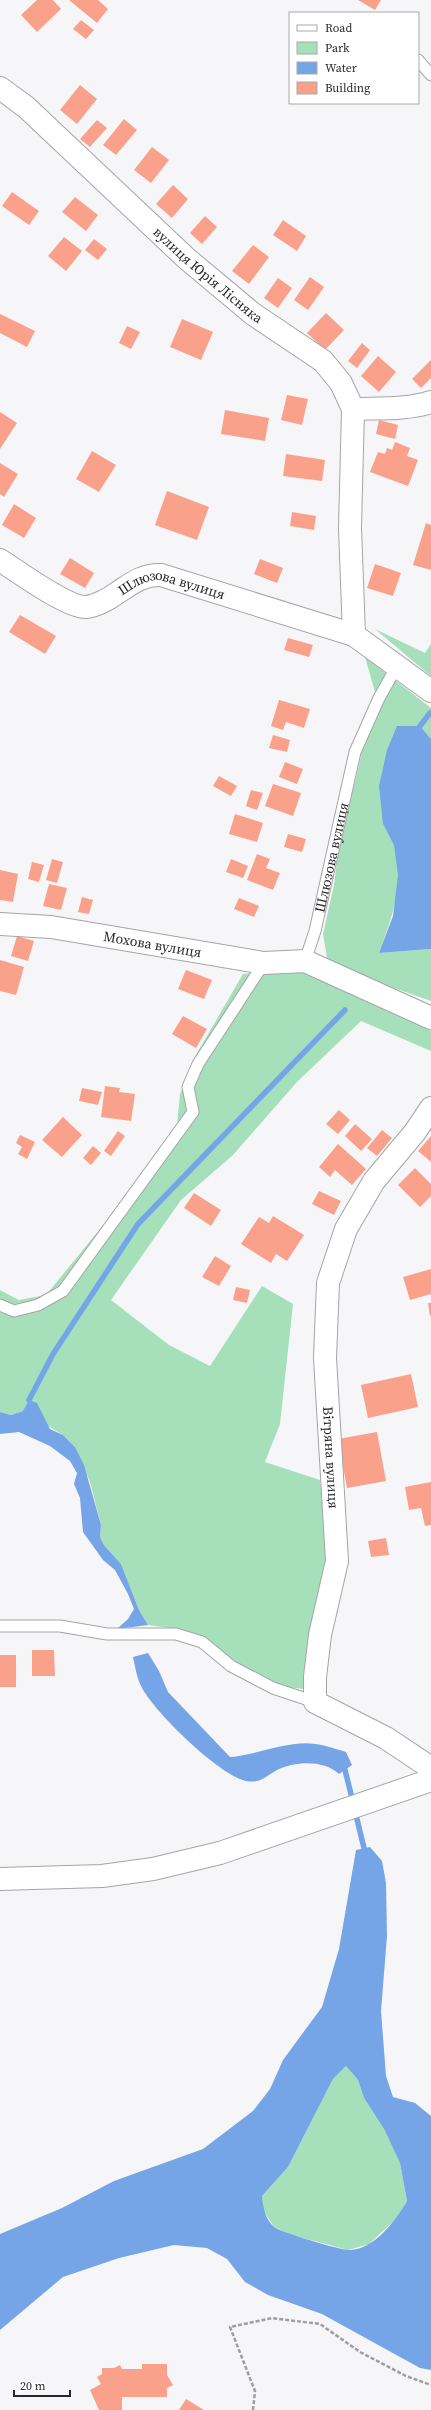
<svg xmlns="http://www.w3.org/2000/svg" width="431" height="2410" viewBox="0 0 431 2410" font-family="'Source Serif 4',serif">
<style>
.green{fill:#a5e0bb}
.water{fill:#75a4e7;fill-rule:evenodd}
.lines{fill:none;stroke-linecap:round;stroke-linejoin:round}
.stream{stroke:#75a4e7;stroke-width:5.5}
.building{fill:#f9a18b}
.lane-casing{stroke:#a5a5a8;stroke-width:13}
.street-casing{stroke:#a5a5a8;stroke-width:24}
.secondary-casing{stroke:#a5a5a8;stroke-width:24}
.path{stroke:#9e9ea0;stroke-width:2.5;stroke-dasharray:4 2;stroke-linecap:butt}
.lane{stroke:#fff;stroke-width:11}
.street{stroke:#fff;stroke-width:22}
.secondary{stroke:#fff;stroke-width:22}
.labels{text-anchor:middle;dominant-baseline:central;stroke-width:3.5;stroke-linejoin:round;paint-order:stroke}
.street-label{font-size:14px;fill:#282829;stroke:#fff}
</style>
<rect width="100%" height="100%" fill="#f6f6f8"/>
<path class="green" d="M375,629L425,653L431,644V676Z
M365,657L431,708V739L420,726L383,824C387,831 392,838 395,845C406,881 391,920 379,953L431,949V1001L351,973L327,958L323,934L334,885L340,836L357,774L375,692Z
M307,970L431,1031V1051L361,1021L297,1082L232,1156L181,1200L111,1300L169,1345L210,1366L262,1286L293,1304L280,1424L265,1462L320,1480L327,1559L311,1663L304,1689L285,1687L258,1675L183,1630L148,1625L139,1610L121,1564L104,1545L100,1537L101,1525L90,1482L75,1447L63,1435L23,1411L11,1415L0,1412V1290L19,1300L46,1295L118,1207L177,1125L180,1094L193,1060L243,974Z
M346,2066L358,2080L364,2098L384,2129L400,2163L407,2201L397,2218L369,2244L348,2250L292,2235L274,2227L263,2210L262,2196L288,2167L333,2079Z"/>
<path class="water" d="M397,726H420L431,739V949L379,953L393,916L398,875L394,845L383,824L379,786L387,750Z
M29,1400L37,1403L50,1429L63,1435L75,1447L84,1465L101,1525L100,1537L104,1545L121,1564L139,1610L148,1625L117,1629L128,1619L134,1609L128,1594L115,1570L103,1560L83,1532L80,1498L74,1484L77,1473L70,1461L50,1446L19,1432L0,1434V1412L11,1415L23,1411Z
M148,1653L159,1671L168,1692L230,1757C257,1755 289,1740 315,1744C325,1745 336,1749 346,1752L352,1765L339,1774C325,1760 296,1761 279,1769C266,1775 262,1784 246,1781C219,1775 153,1711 141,1686C137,1678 135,1666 133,1657Z
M370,1847L382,1861L386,1883L387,1936L381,2011L386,2076L393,2097L415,2103L431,2116V2370L420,2368L322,2314L268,2295L245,2282L227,2259L207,2248L174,2245L119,2258L63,2277L0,2330V2234L62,2208L114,2181L203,2149L253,2111L270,2089L283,2060L322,2007L339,1949L356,1850ZM346,2066L358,2080L364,2098L384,2129L400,2163L407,2201C396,2220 375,2249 350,2250C342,2251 281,2232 274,2227C265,2219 263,2207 262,2196L288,2167L333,2079Z"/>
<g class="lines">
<path class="stream" d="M420,726L430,713
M29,1400L53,1354L138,1224L345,1010
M345,1770L353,1802
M355,1811L364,1848"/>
</g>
<path class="building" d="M37,0H53L61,9L37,32L21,15Z
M69,0H98L108,9L97,23Z
M358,0H381L375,10Z
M81,20L94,30L86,39L73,29Z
M80,85L97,99L77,124L60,110Z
M124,119L137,130L116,155L103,145Z
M97,120L107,128L90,147L80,139Z
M152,147L169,160L151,183L134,170Z
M173,185L188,199L172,218L156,204Z
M12,192L39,211L29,225L2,206Z
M75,197L98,215L86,231L62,212Z
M205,216L217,227L202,244L190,233Z
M283,220L306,236L297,251L273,235Z
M64,237L82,251L66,271L48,256Z
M94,239L107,249L98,260L85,250Z
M253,245L269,257L249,284L232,271Z
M310,277L324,287L308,310L294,300Z
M278,278L292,288L278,308L264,298Z
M326,313L344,330L325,350L307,333Z
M0,314L35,331L27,347L0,333Z
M182,319L213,332L201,360L170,347Z
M127,326L140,332L131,349L119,343Z
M362,343L370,350L357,368L348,361Z
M378,356L396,372L379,392L361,376Z
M431,360V378L421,388L412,379Z
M287,395L308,399L302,425L281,420Z
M225,410L269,418L265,441L221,434Z
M0,412L17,423L0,449Z
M379,420L398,425L395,439L376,434Z
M395,442L410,448L407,456L418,460L408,486L370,472L378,452L385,454L387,448L392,450Z
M92,451L116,465L99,492L76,479Z
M286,454L325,460L322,481L283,476Z
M0,463L18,474L4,497L0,494Z
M167,491L209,507L197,540L155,525Z
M14,504L36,518L24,538L2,525Z
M292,512L316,516L314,530L290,526Z
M426,523L431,525V570L413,565Z
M70,558L94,573L85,588L60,574Z
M260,559L283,568L277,583L254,574Z
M375,564L401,573L393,596L367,588Z
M20,615L56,636L45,654L9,632Z
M288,638L313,645L309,657L284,650Z
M279,700L310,709L304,728L286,722L283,730L271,726Z
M273,735L290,740L287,752L269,748Z
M285,762L303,769L297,784L279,777Z
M219,776L237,786L231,796L213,786Z
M273,784L301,793L293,816L265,806Z
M251,790L263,793L257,810L246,806Z
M235,814L263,823L257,842L229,834Z
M288,834L306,839L302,852L284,847Z
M257,854L270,859L266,868L280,873L273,890L247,880Z
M52,859L63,862L57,883L46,880Z
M231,859L248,866L243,878L226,872Z
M32,862L44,865L39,882L28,879Z
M0,870L18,874L13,902L0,900Z
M49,884L67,888L61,910L43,906Z
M82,897L93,900L89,914L78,912Z
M239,898L259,906L254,917L234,909Z
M17,936L34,941L28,961L11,956Z
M0,960L24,967L16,995L0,991Z
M186,970L212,980L204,999L178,989Z
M183,1016L207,1029L196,1048L172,1034Z
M105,1086L120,1088L119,1092L135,1094L131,1121L101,1117Z
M82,1088L102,1092L98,1105L79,1101Z
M339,1110L350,1120L338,1134L326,1124Z
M63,1117L82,1135L62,1157L42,1140Z
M355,1124L372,1139L361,1151L345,1136Z
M382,1130L392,1138L377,1156L367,1148Z
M118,1131L125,1136L111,1156L104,1151Z
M20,1135L35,1142L27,1159L18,1154L22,1147L16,1143Z
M431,1136V1162L418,1151Z
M338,1144L366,1169L352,1185L335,1170L330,1177L319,1167Z
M93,1146L101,1153L91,1165L83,1158Z
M415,1168L431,1184V1196L420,1207L398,1185Z
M319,1191L341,1201L334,1215L312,1204Z
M194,1193L221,1210L211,1226L184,1208Z
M273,1216L304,1235L287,1261L276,1254L271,1263L241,1244L259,1217L269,1223Z
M215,1256L231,1266L219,1286L202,1277Z
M431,1269V1294L410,1300L403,1277Z
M236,1287L250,1290L247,1303L233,1300Z
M428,1303H431V1316H430Z
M411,1374L418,1407L368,1418L361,1385Z
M377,1432L386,1481L347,1488L338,1439Z
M431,1482V1525L425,1526L421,1508L409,1510L405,1487Z
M386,1538L389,1555L371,1557L368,1541Z
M32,1650H54L55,1676H32Z
M0,1655H16V1687H0Z
M142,2364H167V2375L173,2385L167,2388V2397H122V2410H99L90,2390L101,2384L97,2377L102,2374V2368H114L120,2365L122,2369H142Z
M186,2399L204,2410H179Z"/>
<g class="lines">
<defs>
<g id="lane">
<path d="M418,60L431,75"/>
<path id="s1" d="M305,961L315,931L355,752L379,698L397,666"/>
<path d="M0,1305L14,1311L38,1305L63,1291L193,1112L188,1087L198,1064L264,963"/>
<path d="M0,1626H60L107,1634H176L202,1642L231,1666L273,1688L315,1702"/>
</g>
<g id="street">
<path id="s2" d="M0,88L26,107L186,258L253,314L323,361L341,383L353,409C378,408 407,410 431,402"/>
<path d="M353,409L350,528L354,635"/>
<path id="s3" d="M0,560C17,571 68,608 86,607C96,606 109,599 117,593C131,584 143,574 161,575L354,635L431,691"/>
<path id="s4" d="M0,924L51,927L264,963L305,961L431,1018"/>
<path id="s5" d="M431,1108L415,1132L374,1181L346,1229L328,1283L325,1358L337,1561L320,1635L315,1677V1702L386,1738L431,1768"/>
</g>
<path id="secondary" d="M0,1879L102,1876L153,1869L220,1853L431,1780"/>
</defs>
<use href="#lane" class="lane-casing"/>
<use href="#street" class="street-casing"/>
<use href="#secondary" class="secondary-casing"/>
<path class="path" d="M253,2410L255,2391L230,2327L272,2318L320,2324L360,2352L406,2376L431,2385"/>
<use href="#lane" class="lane"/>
<use href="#street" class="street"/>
<use href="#secondary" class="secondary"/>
</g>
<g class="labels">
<g class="street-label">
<text stroke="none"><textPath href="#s2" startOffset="280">вулиця Юрія Лісняка</textPath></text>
<text stroke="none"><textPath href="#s3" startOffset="192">Шлюзова вулиця</textPath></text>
<text stroke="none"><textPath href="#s1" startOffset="107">Шлюзова вулиця</textPath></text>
<text stroke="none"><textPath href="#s4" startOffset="154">Мохова вулиця</textPath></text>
<text stroke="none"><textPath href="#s5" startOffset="380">Вітряна вулиця</textPath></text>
</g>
</g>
<rect x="289" y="12" width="130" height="92" fill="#ffffff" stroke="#a9a9a9"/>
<rect x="297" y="25" width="20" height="6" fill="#ffffff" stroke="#a9a9a9"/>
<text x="325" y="32" font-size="12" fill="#282829">Road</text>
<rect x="297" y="42" width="20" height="12" fill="#a5e0bb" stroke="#a9a9a9"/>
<text x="325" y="52" font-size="12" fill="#282829">Park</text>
<rect x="297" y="62" width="20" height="12" fill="#75a4e7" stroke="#a9a9a9"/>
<text x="325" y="72" font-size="12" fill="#282829">Water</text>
<rect x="297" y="82" width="20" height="12" fill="#f9a18b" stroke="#a9a9a9"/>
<text x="325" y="92" font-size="12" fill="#282829">Building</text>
<path d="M14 2390v6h56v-6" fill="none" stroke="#282829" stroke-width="2"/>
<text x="20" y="2390" font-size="12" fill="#282829" stroke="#ffffff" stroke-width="3" paint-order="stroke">20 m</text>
</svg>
